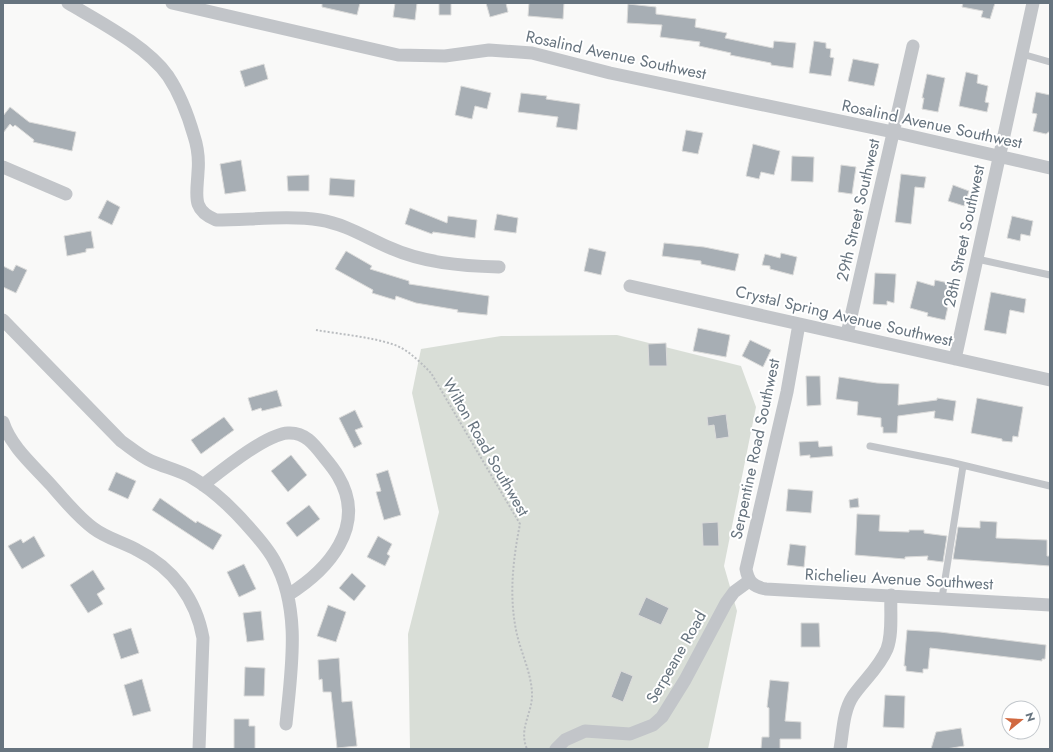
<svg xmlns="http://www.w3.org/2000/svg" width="1053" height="752" viewBox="0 0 1053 752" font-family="Jost,sans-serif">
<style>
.green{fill:#d9ded7}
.building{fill:#a7aeb4;stroke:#dbdbda}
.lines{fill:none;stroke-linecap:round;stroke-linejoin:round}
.path{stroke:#babdc0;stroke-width:2;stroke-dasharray:2 2;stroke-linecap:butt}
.service{stroke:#c2c5c9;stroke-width:7}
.minor{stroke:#c2c5c9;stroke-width:13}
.labels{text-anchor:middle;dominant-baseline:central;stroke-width:4;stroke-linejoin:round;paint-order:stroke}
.street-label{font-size:16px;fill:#67747f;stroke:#fff}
</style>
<rect width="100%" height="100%" fill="#f9f9f8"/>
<path class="green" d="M617,335L741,366L756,407L724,566L737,611L708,749H410L408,634L439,512L412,393L421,349L501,336Z"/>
<path class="building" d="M322,3H360L357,15L322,7Z
M395,3H417L415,20L393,17Z
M439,3H451V15H439Z
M486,3H506L508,12L490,17Z
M529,3H564L563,19L528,16Z
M963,3H995L990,19L981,17L983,11L962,7Z
M628,4L656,7V14L696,19L695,27L727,33L725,38L773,48L774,41L796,43L793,68L771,65V63L730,55L731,53L699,46L700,42L660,37L662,25L627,23Z
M814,41L826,43V48L831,49L830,57L834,58L831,76L809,73Z
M853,59L879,64L874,86L848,81Z
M264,64L268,79L245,87L240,71Z
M966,72L978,75L977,83L988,86L985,102L989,103L987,112L959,106Z
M927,74L945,78L938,112L922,109L924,98H922Z
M461,86L491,93L487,109L475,106L472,119L455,115Z
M1036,92L1050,95V131L1046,134L1033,131L1037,114L1032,113Z
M521,93L547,96L546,99L580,104L577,130L556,127L558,117L518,112Z
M10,107L29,122L76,132L72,151L33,142L34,140L15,125L13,127L10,124L3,133V116Z
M686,130L703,133L698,154L682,151Z
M753,144L780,151L774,175L761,172L759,179L746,176Z
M792,156L814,157L813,182L791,181Z
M241,160L246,191L225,194L220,164Z
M841,165L856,167L852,194L838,192Z
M901,174L926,177L924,188L915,187L911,224L895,222Z
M309,175V191H288L287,176Z
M330,178L355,180L354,197L329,195Z
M953,185L969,191L964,206L948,201Z
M107,200L120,207L112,225L98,218Z
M410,208L447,223L448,216L477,220L475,238L433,232L432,234L405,224Z
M497,214L518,218L516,233L494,230Z
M1012,216L1033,221L1030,236L1021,234L1020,241L1007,238Z
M91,231L94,248L86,249V252L67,256L64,236Z
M664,243L704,247L739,254L735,271L701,264V261L662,256Z
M589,248L606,252L601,275L584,271Z
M346,251L372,266L370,269L409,281V284L489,296L487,315L457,312L458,310L416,303L396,296L395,300L372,293L373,290L335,269Z
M781,253L797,257L793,275L770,269V266L762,265L765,254L780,258Z
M16,265L27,270L16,293L3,287V266L13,271Z
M875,273L896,274L894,303L887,301V305L873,304Z
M935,280L953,284L945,320L927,316L928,313L910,308L917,281L934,286Z
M991,292L1026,299L1024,313L1010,310L1006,334L984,330Z
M698,328L730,335L726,357L693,351Z
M750,340L771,350L763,367L742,356Z
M666,343L667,366H649L648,344Z
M806,376H820L821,405L807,406Z
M839,377L877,383L899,384L898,405L937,400V398L956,401L953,421L934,418L935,411L898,416L897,433H883V427H881V418L857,415L858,402L836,399Z
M277,390L282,406L262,411L261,408L252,411L248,398Z
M977,398L1023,407L1018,437L1013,436L1012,442L1002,441V439L971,433Z
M355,410L363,427L355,430L362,444L354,448L339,418Z
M726,414L729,437L716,439L714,425L708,426L707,417Z
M224,417L234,430L201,454L191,440Z
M818,441L819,447L832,446L833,456L810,458V455L800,456L799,442Z
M291,455L307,475L288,492L271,471Z
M388,470L401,515L384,520L376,492L381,491L376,474Z
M116,472L136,481L128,499L108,490Z
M788,489L813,491L811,513L786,511Z
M160,498L196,523L197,521L222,535L213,550L152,510Z
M858,498L859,507L850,508L849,500Z
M309,505L320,519L297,537L286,523Z
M857,514L880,515L879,531L909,532V530H924V533L947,536L943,562L927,560L928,556L905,557V559L855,555Z
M980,521L997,522L996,538L1047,540V556H1050V566L953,559L958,527L980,528Z
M718,522L719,546H703L702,523Z
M34,536L45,556L22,569L8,546L21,539L23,543Z
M378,536L392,544L387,554L390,556L385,566L367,557Z
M790,544L806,546L804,567L787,565Z
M244,564L256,589L239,597L227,572Z
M93,570L105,589L97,594L103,604L88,613L70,585Z
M352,573L366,586L354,601L339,588Z
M646,597L669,608L661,625L638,615Z
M328,605L346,612L336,642L317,636Z
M261,611L264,640L247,642L243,613Z
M801,623H819L820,647H801Z
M131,628L139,653L121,659L113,634Z
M907,630L940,632L1046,645L1045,659H1042V661L930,648L928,669H923V673L906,671V666H904Z
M339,658L342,702L352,701L357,746L337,748L331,692H323L322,679L319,680L318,660Z
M245,667L265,668L264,696H244Z
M621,671L633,676L623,702L611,697Z
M142,679L151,711L133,716L124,685Z
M770,680L789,682L785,721L801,722V739H780V749H761L762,737H769V708L767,707Z
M885,695L905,696L904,728L883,727Z
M234,719H249V726H255V749H234Z
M961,728L964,746L946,749H931L936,732Z"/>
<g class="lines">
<path class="path" d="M316,330C339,334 371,337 392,344C408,349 420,362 431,373L520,524C513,559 509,595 516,630C520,651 531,671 532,693C533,713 518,728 527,749"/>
<path class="service" d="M1022,54L1050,62
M977,259L1050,275
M870,446L950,462L1050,486
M942,598L963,466"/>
<path class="minor" d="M68,3C98,21 147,46 168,76C180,94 188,115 194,136C198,148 199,161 198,172C197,195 191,210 216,220C248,220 290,215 320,220C345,224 365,237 388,247C423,263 461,266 499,267
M172,3L398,55L445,56L489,50L532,53L610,73L893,132L1050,168
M3,167L66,194
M630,286L1050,380
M3,320L121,441C131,448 140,456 151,461C164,467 178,470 191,477C212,489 230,506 246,524C256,535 267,547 274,560C302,609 291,671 286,724
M799,324L787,392L746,569C748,581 753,587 766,589L1050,605
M847,334L913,46
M955,359L1033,3
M3,422C11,447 34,466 51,485C64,500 77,516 93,528C106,538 122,542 137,550C173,568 196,599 203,638L199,749
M203,485C221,471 266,434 288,433C305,432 314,444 324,457C329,463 334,469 338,476C368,526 328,570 288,595
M556,749L565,740L585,731L630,734L653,725L662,717L685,680L726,603L734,592L749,581
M840,749C843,732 843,711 853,696C864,680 879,668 887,649C893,633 890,612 891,595"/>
</g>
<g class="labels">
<g class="street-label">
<text transform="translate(616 55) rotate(12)">Rosalind Avenue Southwest</text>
<text transform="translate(932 124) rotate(12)">Rosalind Avenue Southwest</text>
<text transform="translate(858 210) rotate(-77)">29th Street Southwest</text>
<text transform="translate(964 236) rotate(-78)">28th Street Southwest</text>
<text transform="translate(844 316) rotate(13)">Crystal Spring Avenue Southwest</text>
<text transform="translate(486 447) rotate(60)">Wilton Road Southwest</text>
<text transform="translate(755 449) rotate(-78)">Serpentine Road Southwest</text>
<text transform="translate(899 579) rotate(3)">Richelieu Avenue Southwest</text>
<text transform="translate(676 657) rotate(-60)">Serpeane Road</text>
</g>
</g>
<rect width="1053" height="752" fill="none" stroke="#67747f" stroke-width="8"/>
<g transform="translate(1021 720) rotate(72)"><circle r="19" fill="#ffffff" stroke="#c2c7cc"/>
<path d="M0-3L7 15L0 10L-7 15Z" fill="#d16940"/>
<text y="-6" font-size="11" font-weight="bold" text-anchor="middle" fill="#67747f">N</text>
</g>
</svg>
